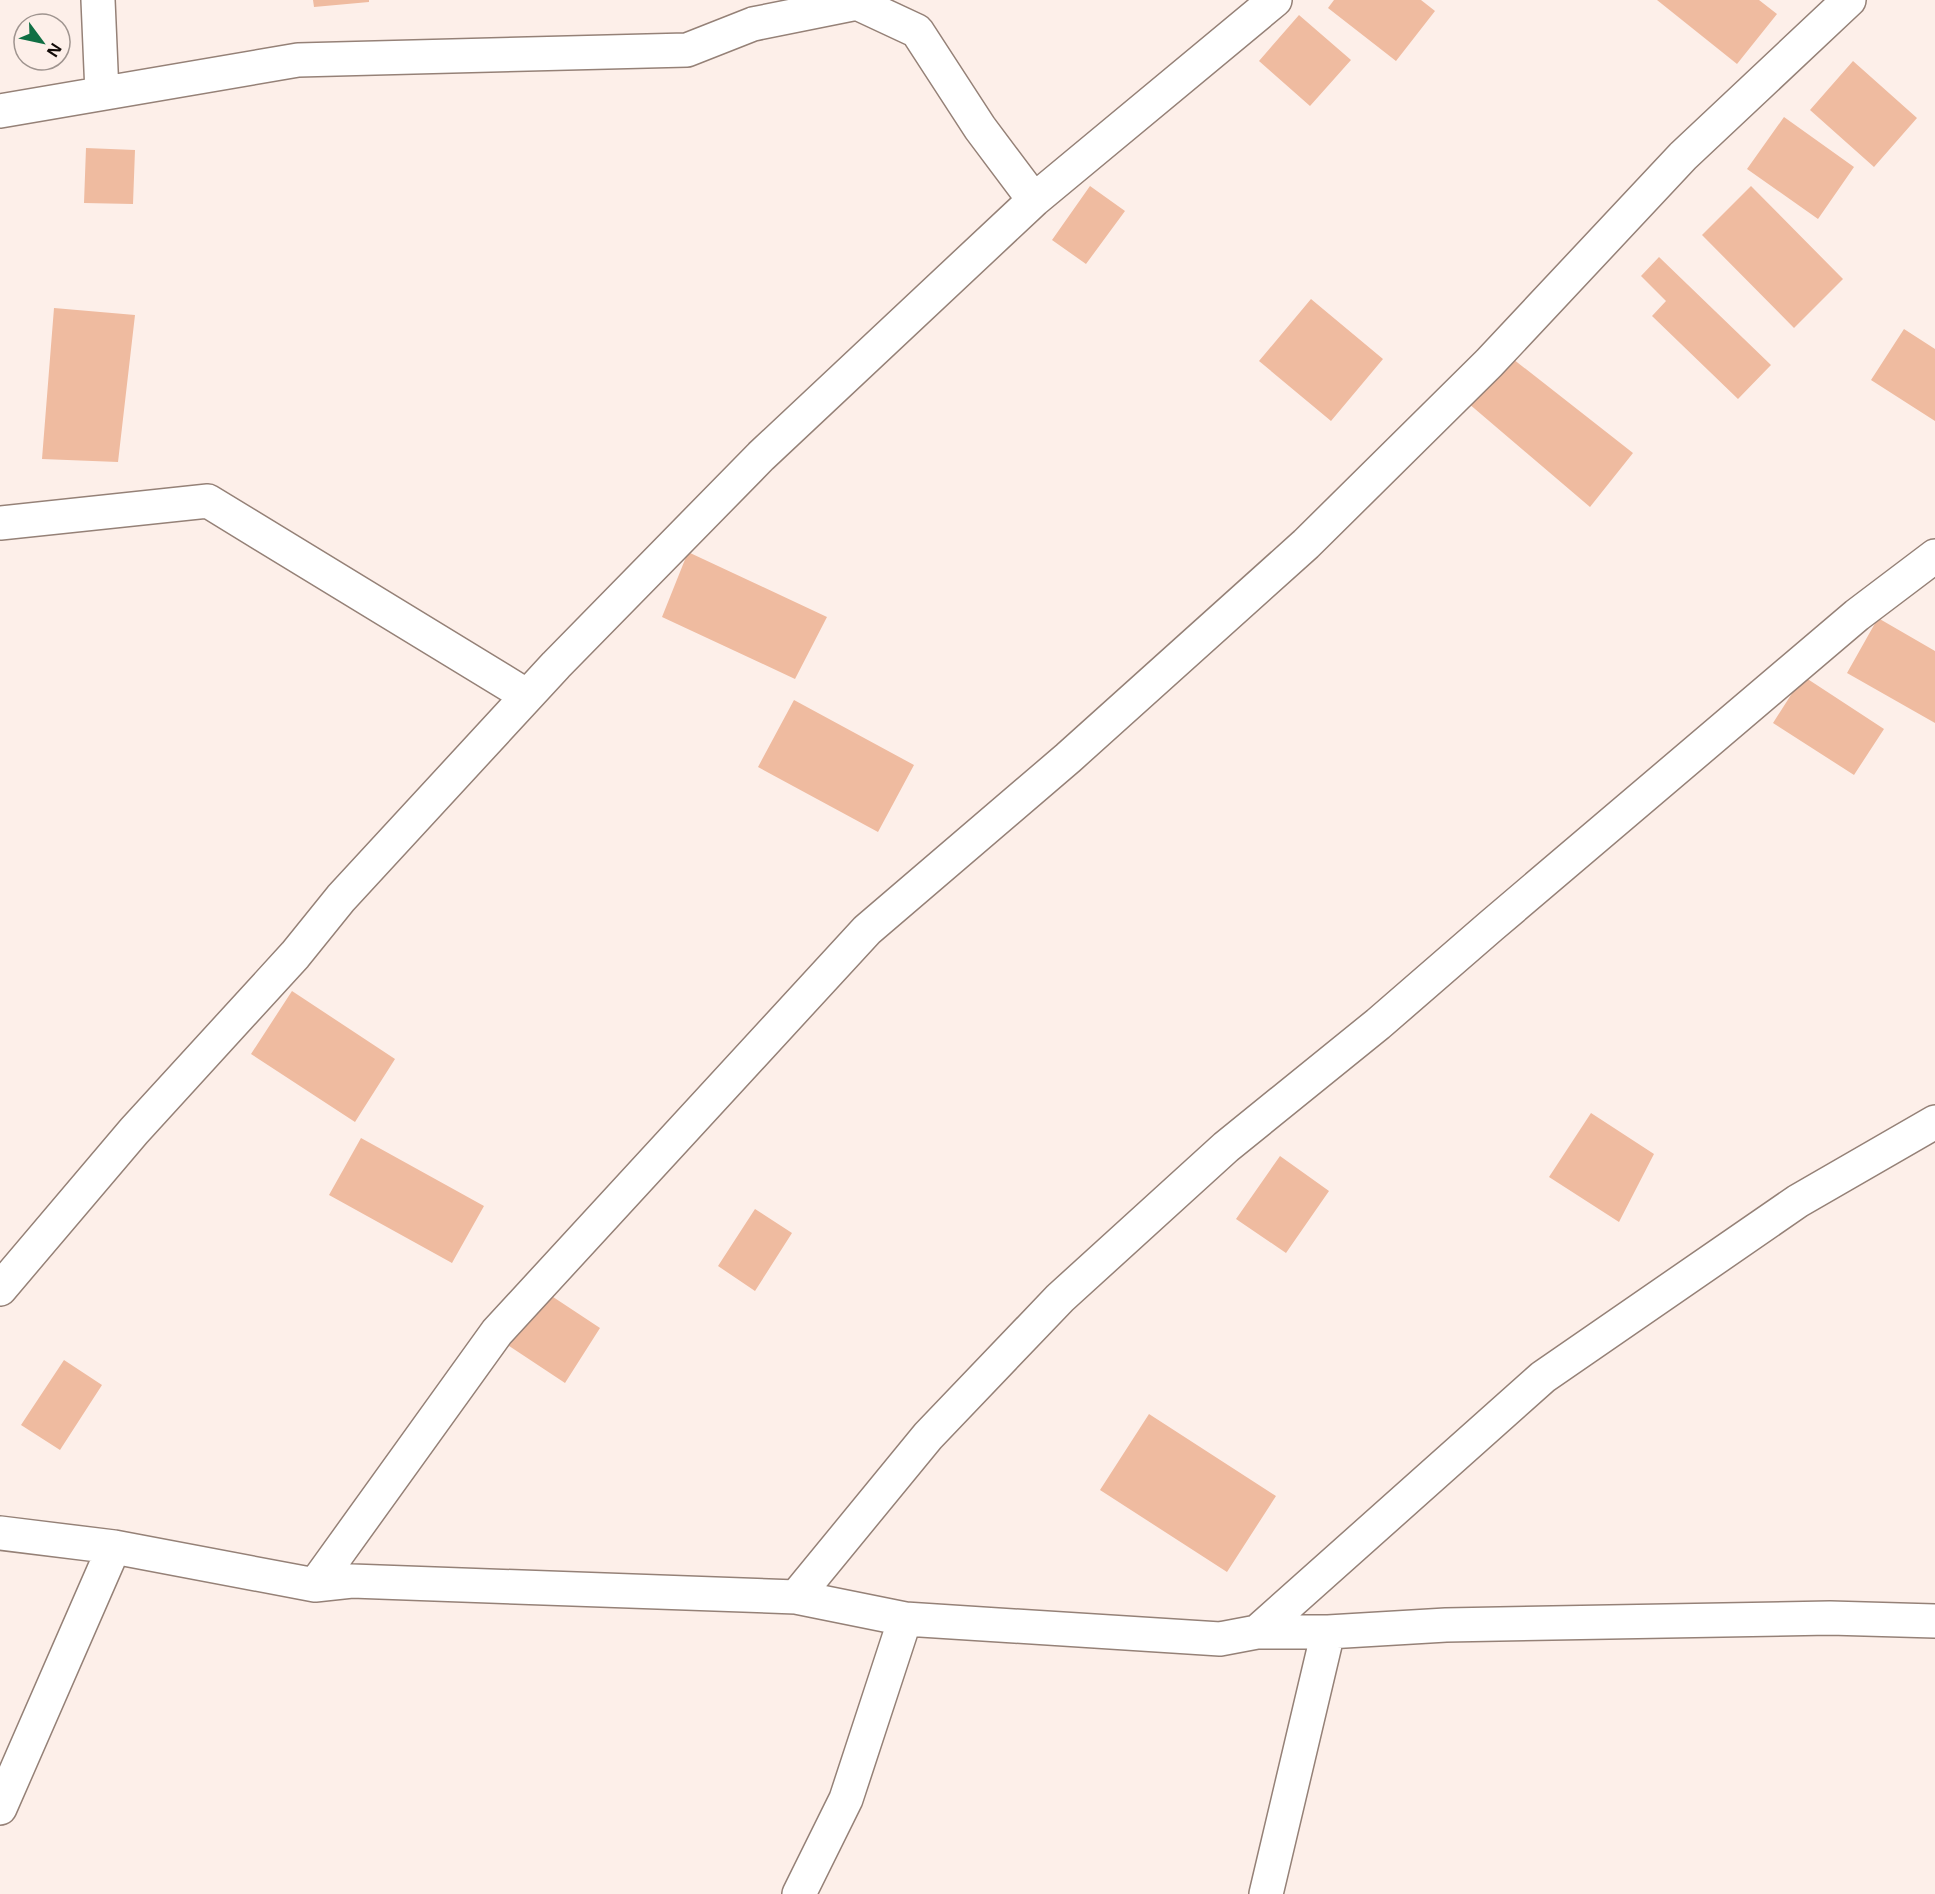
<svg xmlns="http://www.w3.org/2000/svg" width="1935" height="1894" viewBox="0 0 1935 1894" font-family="'Open Sans',sans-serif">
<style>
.building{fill:#efbba0}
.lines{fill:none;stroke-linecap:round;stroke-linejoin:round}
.minor-casing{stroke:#958177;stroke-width:36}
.minor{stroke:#fff;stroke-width:33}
</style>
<rect width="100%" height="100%" fill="#fdefe9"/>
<path class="building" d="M313,0H369V2L314,7Z
M1334,0H1421L1435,11L1396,61L1328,8Z
M1657,0H1759L1777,14L1737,64Z
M1299,15L1351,60L1310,106L1259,61Z
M1853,61L1917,118L1874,167L1810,110Z
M1784,117L1854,167L1818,219L1747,169Z
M86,148L135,150L133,204L84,203Z
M1090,186L1125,211L1086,264L1052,240Z
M1751,186L1843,279L1794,328L1702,235Z
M1659,257L1771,365L1738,399L1652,316L1666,301L1641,276Z
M1311,299L1383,359L1331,421L1259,361Z
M54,308L135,315L118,462L42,459Z
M1904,329L1935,349V421L1871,380Z
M1513,359L1633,453L1590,507L1468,403Z
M688,552L827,617L795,679L662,617Z
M1878,618L1935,651V723L1847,673Z
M1803,676L1884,729L1854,775L1773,723Z
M794,700L914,765L878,832L758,767Z
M292,991L395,1059L355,1122L251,1054Z
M1591,1113L1654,1154L1619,1222L1549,1177Z
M361,1138L484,1206L452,1263L329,1195Z
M1280,1156L1329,1191L1286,1253L1236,1219Z
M755,1209L792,1233L755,1291L718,1266Z
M541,1289L600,1328L565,1383L506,1344Z
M64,1360L102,1385L60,1450L21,1425Z
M1149,1414L1276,1496L1227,1572L1100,1490Z"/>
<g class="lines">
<defs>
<path id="minor" d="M98,0L102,93
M0,111L298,60L687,50L753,24L857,3L917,31L980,128L1034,200
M0,523L208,501L516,689
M0,1289L134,1131L295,955L341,898L556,665L761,456L1034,200L1275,0
M0,1533L114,1547L315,1585L352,1581L796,1597L905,1619L1220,1639L1257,1632H1328L1446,1625L1830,1618L1935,1621
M315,1585L497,1332L867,930L1068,758L1306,544L1489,363L1683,156L1849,0
M796,1597L928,1436L1060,1298L1226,1147L1378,1024L1491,926L1857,615L1935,556
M1257,1632L1543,1377L1798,1201L1935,1122
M0,1808L114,1547
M799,1894L846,1799L905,1619
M1266,1894L1328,1632"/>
</defs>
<use href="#minor" class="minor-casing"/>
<use href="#minor" class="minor"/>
</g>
<g transform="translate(42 42) rotate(123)"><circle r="28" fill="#fdefe9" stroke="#9f948f" stroke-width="1.5"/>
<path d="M0-4.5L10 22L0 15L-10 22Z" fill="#106f44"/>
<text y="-9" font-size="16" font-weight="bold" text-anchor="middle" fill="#120b08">N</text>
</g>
</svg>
